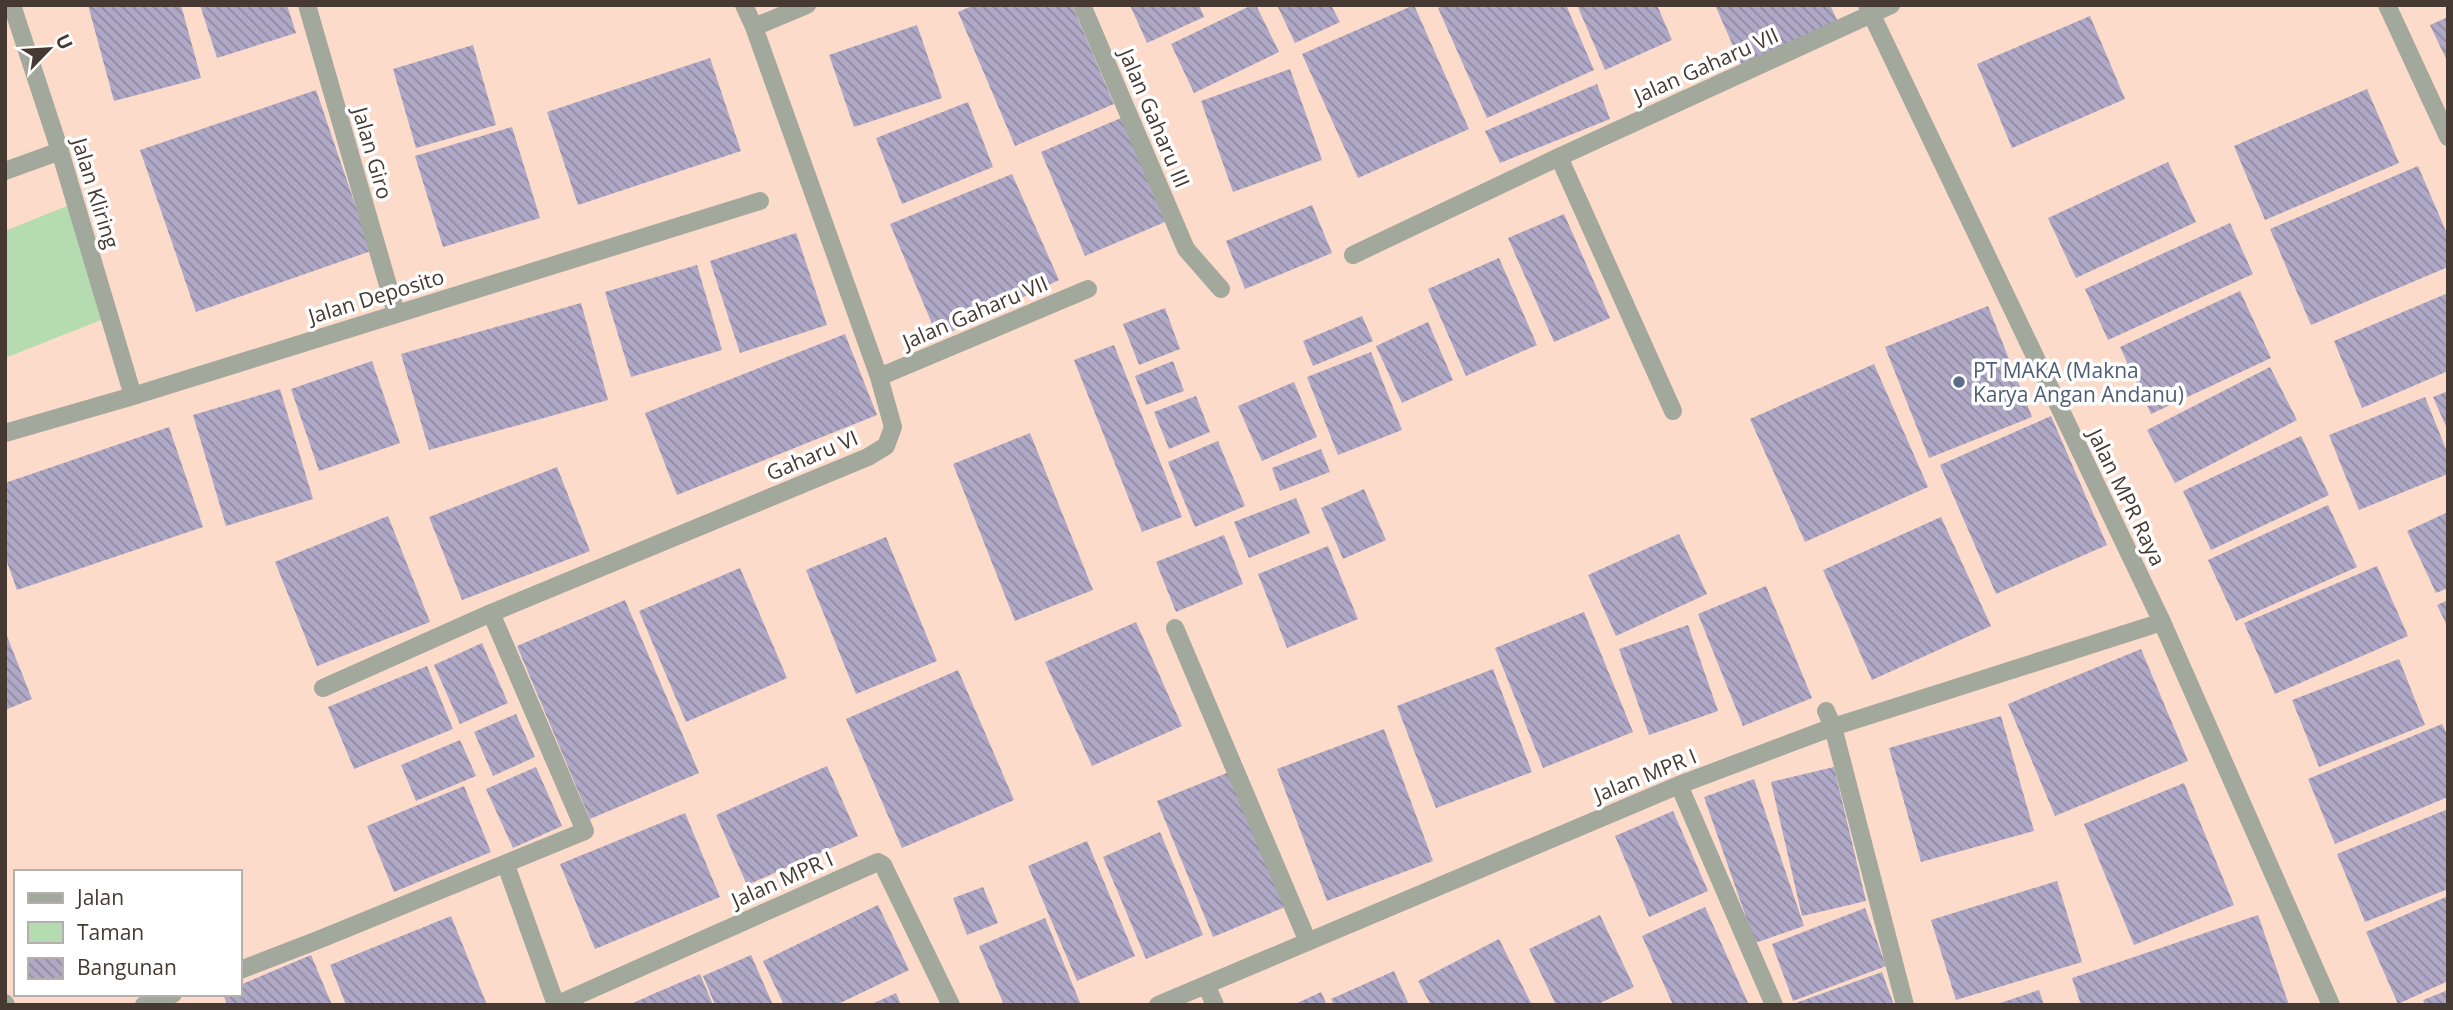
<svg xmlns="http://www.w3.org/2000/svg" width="2453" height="1010" viewBox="0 0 2453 1010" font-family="'Open Sans',sans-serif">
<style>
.green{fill:#b5dbb1}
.building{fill:url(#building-back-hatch)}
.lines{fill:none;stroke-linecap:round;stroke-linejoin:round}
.minor{stroke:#a2a89b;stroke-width:18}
.tertiary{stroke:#a2a89b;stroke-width:18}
.service-dot{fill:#5c6f8a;stroke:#fff;stroke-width:2.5}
.labels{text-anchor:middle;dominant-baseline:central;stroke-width:7;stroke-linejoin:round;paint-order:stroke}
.street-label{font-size:21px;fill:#463932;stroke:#fff}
.service-label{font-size:21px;fill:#4e5e75;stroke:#fff;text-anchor:start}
</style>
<defs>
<pattern id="building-back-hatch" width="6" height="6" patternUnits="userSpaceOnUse" patternTransform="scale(1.75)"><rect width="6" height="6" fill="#afa8c6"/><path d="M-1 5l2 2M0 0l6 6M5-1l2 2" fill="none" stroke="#908aa1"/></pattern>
</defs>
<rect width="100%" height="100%" fill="#fcdbca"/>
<path class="green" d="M67,206L111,316L5,358V231Z"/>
<path class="building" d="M88,5H181L201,78L114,101Z
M200,5H287L296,33L217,58Z
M974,5H1072L1114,104L1015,146L958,12Z
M1130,5H1199L1204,17L1147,43Z
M1252,5H1256L1279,52L1194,93L1171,44Z
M1277,5H1331L1340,22L1295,43Z
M1414,5L1469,129L1358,178L1302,54Z
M1445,5H1566L1594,70L1487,118L1438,8Z
M1577,5H1657L1672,40L1605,70Z
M1715,5H1830L1838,22L1741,64Z
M2090,16L2125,99L2012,148L1977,64Z
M2448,17V63L2430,25Z
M917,25L942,98L854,127L829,55Z
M473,45L496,125L416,148L393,69Z
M710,58L741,151L578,205L547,112Z
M1290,69L1322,160L1233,192L1201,101Z
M1597,84L1610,119L1500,163L1485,131Z
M2367,89L2399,163L2265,220L2234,146Z
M316,90L371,251L196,312L140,150Z
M968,102L993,167L902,204L876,138Z
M1121,118L1165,222L1085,256L1041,152Z
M512,127L540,218L443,247L415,156Z
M2168,162L2196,222L2076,278L2048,218Z
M2418,166L2448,236V267L2311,325L2270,229Z
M1012,174L1059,280L938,338L890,224Z
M1312,205L1332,253L1245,289L1226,241Z
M1564,214L1610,318L1554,342L1508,238Z
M2230,223L2253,274L2108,340L2085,289Z
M796,233L827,325L740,353L710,261Z
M1499,258L1537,345L1466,376L1428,289Z
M697,265L722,350L631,377L605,292Z
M2240,291L2271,358L2151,414L2120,347Z
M2448,293V371L2362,408L2334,341Z
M581,303L608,400L429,450L401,354Z
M1988,306L2032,417L1929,458L1885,347Z
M1165,308L1180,349L1139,365L1123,324Z
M1362,316L1373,341L1313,366L1303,341Z
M1428,322L1453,380L1402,403L1376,346Z
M845,334L877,415L677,495L645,413Z
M1114,345L1182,517L1142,532L1074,360Z
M1371,352L1402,430L1338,455L1307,377Z
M372,361L400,443L319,471L291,389Z
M1173,361L1184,391L1146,405L1135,376Z
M1874,364L1928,487L1805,542L1750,419Z
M2270,367L2297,420L2175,483L2147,430Z
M1294,382L1317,437L1262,461L1238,406Z
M280,389L313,499L226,526L193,415Z
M2448,391V431L2433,397Z
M1196,396L1210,432L1169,449L1154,412Z
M2425,397L2448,454V474L2359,510L2329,435Z
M2051,416L2107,545L1996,594L1940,465Z
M169,427L203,527L17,590L5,556V483Z
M1030,433L1093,590L1015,621L953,464Z
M2301,436L2329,495L2211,550L2183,491Z
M1218,441L1245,506L1195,527L1168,462Z
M1321,449L1330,472L1280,491L1272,468Z
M557,467L590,551L462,600L429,517Z
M1364,489L1386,540L1343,559L1321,508Z
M1296,498L1310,533L1249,558L1234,522Z
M2328,505L2357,567L2236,621L2208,560Z
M2448,512V588L2436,593L2407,531Z
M388,516L430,622L317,666L275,562Z
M1941,517L1991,626L1872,680L1823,570Z
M1679,534L1707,594L1616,636L1588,575Z
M1224,535L1243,584L1176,612L1156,562Z
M886,537L937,661L856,694L806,570Z
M1328,546L1358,619L1287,648L1258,574Z
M2377,566L2408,636L2275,694L2244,623Z
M740,568L787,678L686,722L639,611Z
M1766,586L1812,698L1743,726L1698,614Z
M625,600L699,773L590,819L517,646Z
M2448,600V628L2437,605Z
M1584,612L1633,732L1543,768L1495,648Z
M1136,622L1182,726L1092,766L1045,662Z
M1688,625L1718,711L1649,735L1619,649Z
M5,631L32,699L5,710Z
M482,643L508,703L460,724L434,665Z
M2141,649L2188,761L2055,816L2008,704Z
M2399,659L2425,725L2319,767L2292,700Z
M427,666L453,729L354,769L328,707Z
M1493,669L1532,772L1436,808L1397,706Z
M958,670L1014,800L902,848L846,719Z
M516,714L535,757L493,776L474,732Z
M2001,716L2034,831L1921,862L1889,748Z
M2442,724L2448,736V797L2335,844L2308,779Z
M1384,729L1433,861L1327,901L1277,769Z
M460,740L476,776L416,801L401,765Z
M827,766L858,836L747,885L716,815Z
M536,767L562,826L513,848L486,789Z
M1834,767L1866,901L1802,916L1771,782Z
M1229,772L1285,907L1213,937L1157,801Z
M1754,779L1804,926L1755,943L1704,797Z
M2184,783L2234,905L2134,945L2084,824Z
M464,786L491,852L394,892L367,826Z
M2448,809V889L2365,922L2337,854Z
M1673,811L1708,891L1649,917L1615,836Z
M685,813L720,897L595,949L560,864Z
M1160,832L1203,935L1146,959L1103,857Z
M1087,841L1135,956L1077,981L1028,866Z
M2057,881L2082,962L1956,1000L1931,920Z
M983,887L998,923L967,935L953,898Z
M2448,896V981L2398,1004L2366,932Z
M878,905L909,970L836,1005H784L763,961Z
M1705,907L1749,1005H1673L1642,936Z
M1865,908L1886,966L1793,1001L1772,944Z
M1600,915L1634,987L1596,1005H1556L1529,949Z
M2258,915L2289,1005H2081L2072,978Z
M451,916L487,1005H346L330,965Z
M1045,918L1081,1005H1004L979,946Z
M1499,939L1532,1005H1431L1418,981Z
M311,955L332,1005H227L223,994H240V985Z
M751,955L773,1005H715L703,976Z
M1394,971L1409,1005H1334L1331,999Z
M1882,972L1894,1005H1793V1004Z
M700,974L713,1005H629L653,994Z
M2039,990L2044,1005H1997V1004Z
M2448,990V1005H2425L2423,1000Z
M1321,992L1327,1005H1293Z
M896,993L901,1005H870Z"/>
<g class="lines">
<path class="minor" d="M12,5L60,151L133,396
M307,5L396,313
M1082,5L1186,249L1221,289
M1867,5L2162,622L2331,1005
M754,27L807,5
M1559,157L1673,411
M5,171L60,151
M1353,255L1559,157L1891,5
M879,377L1088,289
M5,433L133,396L760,201
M1175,628L1308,942
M323,688L491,613L868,457L886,446L893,427L879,377L754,27L744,5
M1826,711L1833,727L1905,1005
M1679,785L1774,1005
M506,865L556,1005L878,862L883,865L951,1005
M240,970L318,940L585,831L491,613
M1206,985L1215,1005
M5,1003L6,1005
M144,1005L173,994
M1158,1005L1679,785L1833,727L2162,622"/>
<path class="tertiary" d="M2387,5L2448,137"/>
</g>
<circle class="service-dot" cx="1959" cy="382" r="7"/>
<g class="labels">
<g class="street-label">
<text transform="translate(1706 65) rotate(-24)">Jalan Gaharu VII</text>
<text transform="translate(1155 118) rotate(67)">Jalan Gaharu III</text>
<text transform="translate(373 153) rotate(74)">Jalan Giro</text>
<text transform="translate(96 193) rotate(73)">Jalan Kliring</text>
<text transform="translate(376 296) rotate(-17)">Jalan Deposito</text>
<text transform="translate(975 312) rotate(-23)">Jalan Gaharu VII</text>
<text transform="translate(812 455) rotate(-23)">Gaharu VI</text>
<text transform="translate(2127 497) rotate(64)">Jalan MPR Raya</text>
<text transform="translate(1645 775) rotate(-22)">Jalan MPR I</text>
<text transform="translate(782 879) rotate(-24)">Jalan MPR I</text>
</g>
<g class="service-label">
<text x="1973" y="370">PT MAKA (Makna<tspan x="1973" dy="24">Karya Angan Andanu)</tspan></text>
</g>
</g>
<rect width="2453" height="1010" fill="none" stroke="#463932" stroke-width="14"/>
<rect x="14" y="870" width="228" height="126" fill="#ffffff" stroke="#b5b0ad" stroke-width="2"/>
<rect x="28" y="893" width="35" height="10" fill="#a2a89b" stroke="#b5b0ad" stroke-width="2"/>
<text x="77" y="905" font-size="21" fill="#463932">Jalan</text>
<rect x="28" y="922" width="35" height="21" fill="#b5dbb1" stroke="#b5b0ad" stroke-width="2"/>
<text x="77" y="940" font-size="21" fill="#463932">Taman</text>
<rect x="28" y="958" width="35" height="21" fill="url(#building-back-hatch)" stroke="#b5b0ad" stroke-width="2"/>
<text x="77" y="975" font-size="21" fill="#463932">Bangunan</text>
<g transform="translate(49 49) rotate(65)" stroke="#ffffff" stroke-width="5" paint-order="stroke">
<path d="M0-5L12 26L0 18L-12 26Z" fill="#463932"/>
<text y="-10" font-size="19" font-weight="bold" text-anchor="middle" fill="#463932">U</text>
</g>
</svg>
